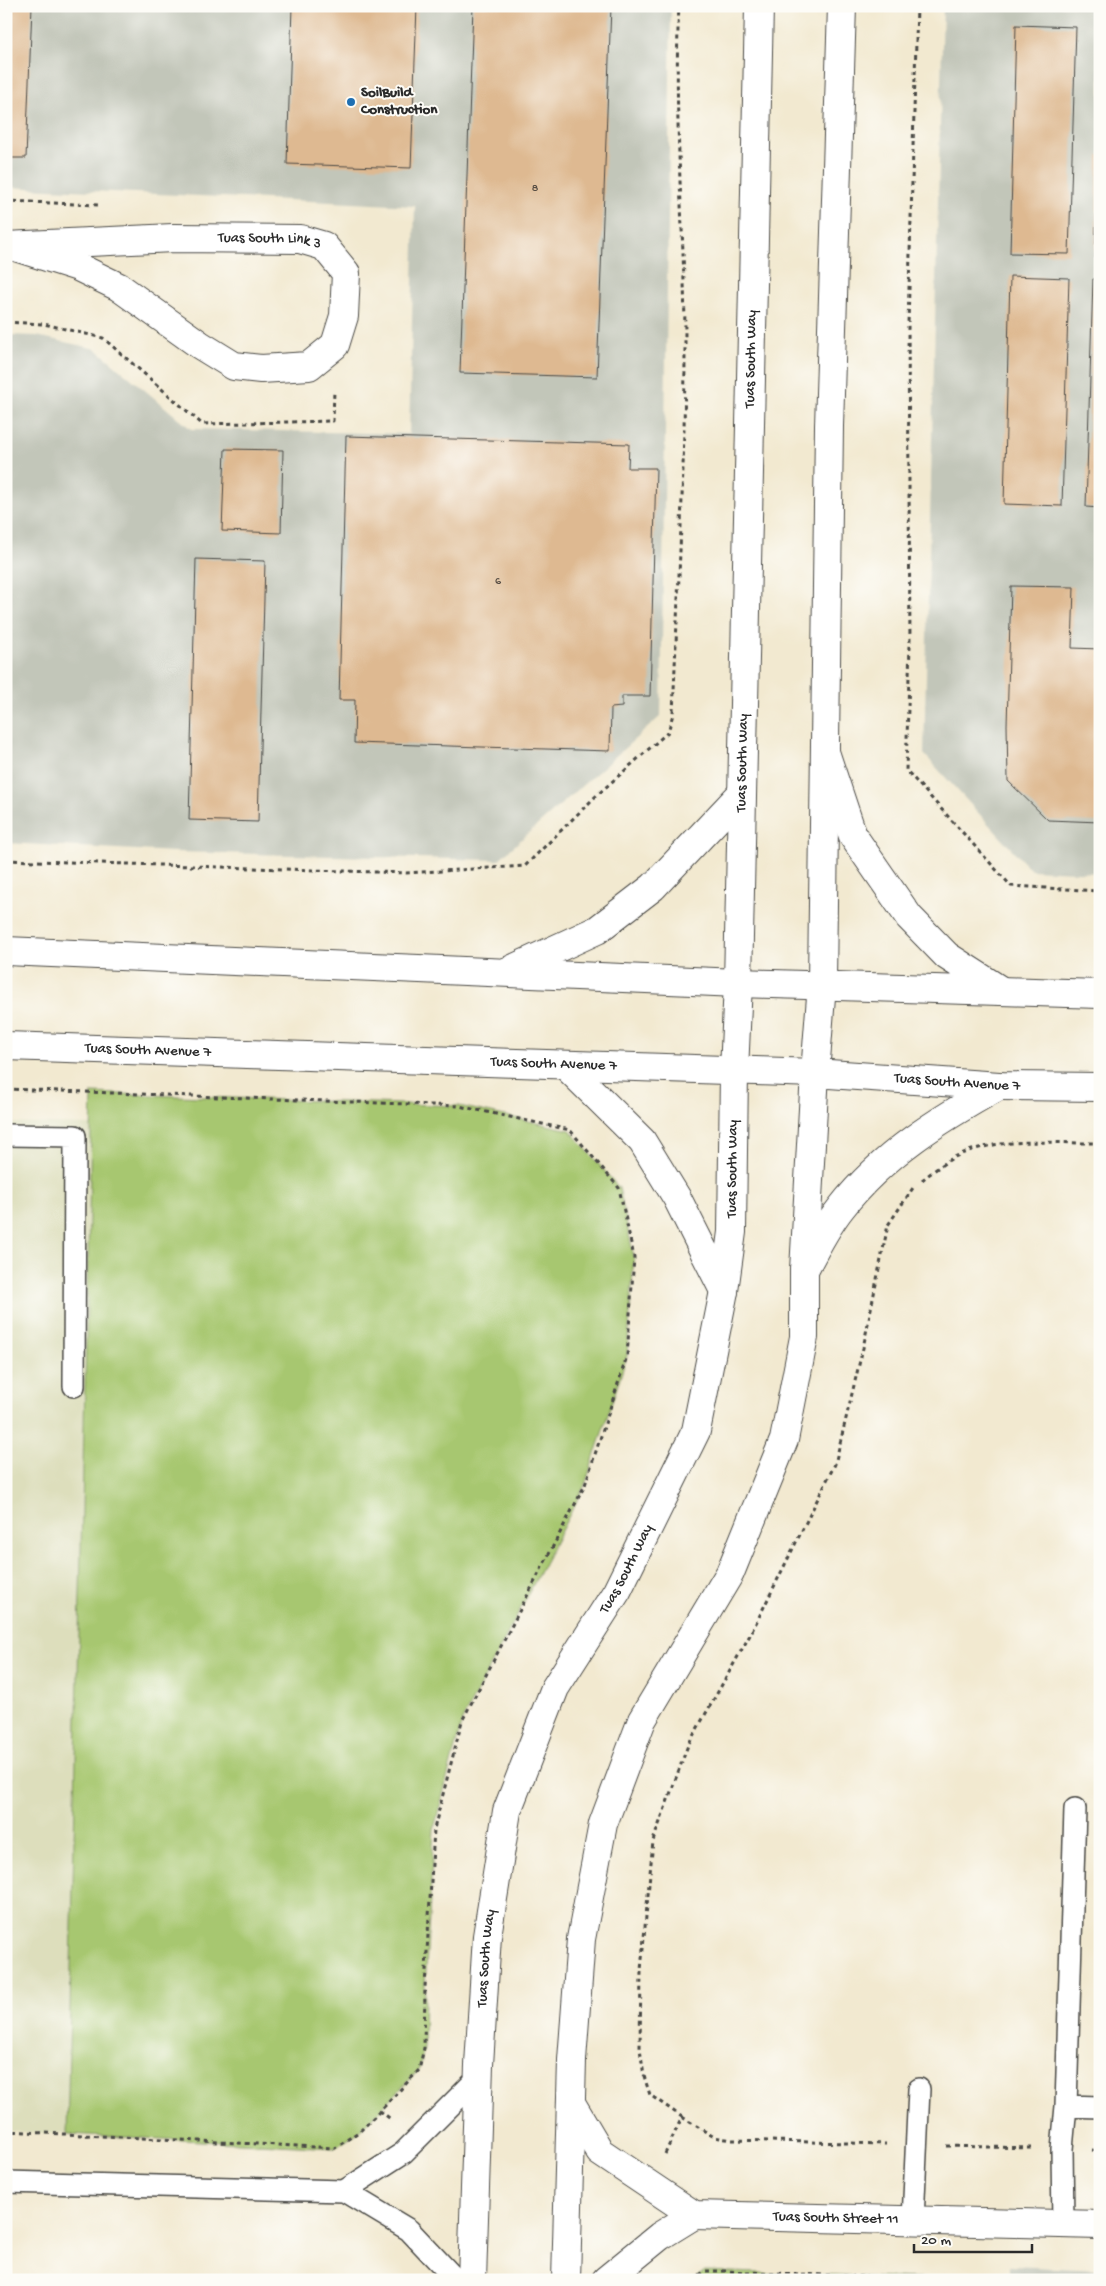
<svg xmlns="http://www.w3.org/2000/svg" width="1106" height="2286" viewBox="0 0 1106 2286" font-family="'Gochi Hand',sans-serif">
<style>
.built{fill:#dddebc}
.industrial{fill:#c2c6b9}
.green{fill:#a7c76f;stroke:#69794d}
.building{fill:#deb991}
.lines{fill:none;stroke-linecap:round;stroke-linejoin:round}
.service-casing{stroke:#494844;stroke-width:24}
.minor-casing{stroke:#494844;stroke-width:30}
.tertiary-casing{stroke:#494844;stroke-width:30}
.path{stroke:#494844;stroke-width:3;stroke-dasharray:4 4;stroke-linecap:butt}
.service{stroke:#fff;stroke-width:21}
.minor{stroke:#fff;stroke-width:28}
.tertiary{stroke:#fff;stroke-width:28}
.poi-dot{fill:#1f6fb2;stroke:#fdfcf7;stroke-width:2}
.labels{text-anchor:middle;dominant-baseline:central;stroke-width:4;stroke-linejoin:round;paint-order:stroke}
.number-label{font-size:12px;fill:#584e44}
.poi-label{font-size:15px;font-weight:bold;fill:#2b2b2b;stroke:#fdfcf7;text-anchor:start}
.street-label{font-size:15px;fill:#2b2b2b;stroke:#fdfcf7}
</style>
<rect width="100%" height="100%" fill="#fdfcf7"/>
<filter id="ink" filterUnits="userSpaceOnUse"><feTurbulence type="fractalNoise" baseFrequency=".02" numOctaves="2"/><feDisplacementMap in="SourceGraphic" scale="10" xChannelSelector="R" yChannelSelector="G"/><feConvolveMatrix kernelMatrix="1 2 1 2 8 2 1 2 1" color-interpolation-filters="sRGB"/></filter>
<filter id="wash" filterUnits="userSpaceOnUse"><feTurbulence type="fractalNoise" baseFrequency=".0096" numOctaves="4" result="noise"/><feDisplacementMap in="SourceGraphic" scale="20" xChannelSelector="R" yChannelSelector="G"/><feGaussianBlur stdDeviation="1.12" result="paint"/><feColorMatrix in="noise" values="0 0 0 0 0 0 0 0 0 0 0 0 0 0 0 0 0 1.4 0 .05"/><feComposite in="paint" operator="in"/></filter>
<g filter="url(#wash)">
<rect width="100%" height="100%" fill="#f2e9d0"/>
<path class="built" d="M6,1123L92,1125L67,2134L6,2131Z"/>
<path class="industrial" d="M6,6H671L661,716L498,860L174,852L6,843V335L37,336L96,349L191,429L409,434L415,206L6,187Z
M943,6H1100V873L1031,870L924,754Z
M1010,2266L1100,2270V2280H1010Z"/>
<path class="green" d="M92,1093L459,1106L570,1130L619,1188L634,1257L627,1356L585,1485L462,1721L434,1829L425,1987L424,2048L419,2070L360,2131L335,2148L67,2134Z
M705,2271L944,2280H693Z"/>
<g id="blocks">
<path class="building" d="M6,6H32L26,158H6Z
M292,6H417L411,168L287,164Z
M473,6H611L597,377L460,373Z
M1016,25L1076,27L1069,254L1010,253Z
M1098,156H1100V258H1095Z
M1010,276L1069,278L1062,506L1004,504Z
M1093,279H1100V508L1086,507Z
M346,436L629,444L628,468H656L650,696H622V707L611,708L610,751L354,743L355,700H339Z
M225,449L283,450L281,533L222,531Z
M196,559L265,561L258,822L189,820Z
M1011,586L1074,587L1072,648L1100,649V822L1048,820L1008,781L1007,725Z"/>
</g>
</g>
<g filter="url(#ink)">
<use href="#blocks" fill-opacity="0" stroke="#494844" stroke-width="1"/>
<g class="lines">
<defs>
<path id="service" d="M6,1135L75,1136L74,1386
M1066,2106L1100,2107
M6,2182L344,2191L409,2230L456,2280
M344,2191L403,2153L478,2078
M913,2220L919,2089
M1063,2224L1062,2149L1066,2106L1075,1809"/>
<g id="minor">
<path id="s1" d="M6,246L173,238L300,239L324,246L346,273L344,316L335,345L309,366L261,369L234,366L200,345L119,287L78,267L12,246"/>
<path id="s2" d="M571,2103L600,2152L694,2215L1100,2225"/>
<path id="s3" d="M472,2280L479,2065L487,1936L507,1811L555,1688L617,1591L696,1431L724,1291L732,1232L734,1071L738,983L759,6"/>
<path d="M566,2280L572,2060L581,1939L603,1824L642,1720L730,1573L784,1440L804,1337V1270L815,1073L822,984L829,426L842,6"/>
<path d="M606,2280L660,2236L694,2215"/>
</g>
<g id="tertiary">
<path d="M825,752L853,836L909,917L947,956L1000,990"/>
<path d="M6,951L738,983L1100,994"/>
<path d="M508,971L597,930L653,887L740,795"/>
<path id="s4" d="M6,1046L815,1073L999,1086L1100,1087"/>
<path d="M565,1065L642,1141L677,1198L724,1291"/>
<path d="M804,1270C815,1249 826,1227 841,1208C883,1154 940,1119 999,1086"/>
</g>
</defs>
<use href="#service" class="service-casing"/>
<use href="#minor" class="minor-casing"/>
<use href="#tertiary" class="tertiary-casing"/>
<path class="path" d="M917,6L908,324L910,645L906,770L1011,886L1100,891
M6,201L98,205
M6,322L44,324L103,338L202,424L333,421L334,390
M6,860L406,873L525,866L596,796L668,732L673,714C678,591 685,467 685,343C685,231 673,118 679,6
M6,1089L459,1106L570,1130L619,1188L634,1257L627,1356L585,1485L462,1721L434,1829L425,1987L424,2048L419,2070L380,2111L392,2120
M922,1180C931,1173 941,1165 951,1159C994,1135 1052,1144 1100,1143
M682,2117L714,2137L732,2140L886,2144
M6,2131L335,2148L360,2131L380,2111
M947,2146L1031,2148
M1092,2150L1100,2151
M665,2154L682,2117L650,2095L644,2076L640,2049L641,1970L653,1841L688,1745L750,1635L835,1464L863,1348L888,1225L915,1185
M693,2280L705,2271H724L944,2280"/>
<use href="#service" class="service"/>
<use href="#minor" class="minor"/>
<use href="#tertiary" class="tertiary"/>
</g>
</g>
<circle class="poi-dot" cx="351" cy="102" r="5"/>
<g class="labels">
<g class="number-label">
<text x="535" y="189">8</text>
<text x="498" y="582">6</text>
</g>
<g class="poi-label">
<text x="361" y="93">SoilBuild<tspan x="361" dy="17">Construction</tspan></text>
</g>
<g class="street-label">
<text stroke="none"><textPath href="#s1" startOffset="264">Tuas South Link 3</textPath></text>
<text stroke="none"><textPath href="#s3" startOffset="1972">Tuas South Way</textPath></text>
<text stroke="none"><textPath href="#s3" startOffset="1568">Tuas South Way</textPath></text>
<text stroke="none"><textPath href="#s4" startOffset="142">Tuas South Avenue 7</textPath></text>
<text stroke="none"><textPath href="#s4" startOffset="548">Tuas South Avenue 7</textPath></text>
<text stroke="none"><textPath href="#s4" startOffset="952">Tuas South Avenue 7</textPath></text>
<text stroke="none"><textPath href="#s3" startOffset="1162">Tuas South Way</textPath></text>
<text stroke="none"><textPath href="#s3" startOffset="742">Tuas South Way</textPath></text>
<text stroke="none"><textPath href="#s3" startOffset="322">Tuas South Way</textPath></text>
<text stroke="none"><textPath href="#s2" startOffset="312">Tuas South Street 11</textPath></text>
</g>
</g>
<rect width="1106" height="2286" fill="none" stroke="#fdfcf7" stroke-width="25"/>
<path d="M914 2244v8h118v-8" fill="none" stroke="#2b2b2b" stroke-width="2.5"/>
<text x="921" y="2244" font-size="15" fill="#2b2b2b" stroke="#fdfcf7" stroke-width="4" paint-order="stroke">20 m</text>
</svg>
